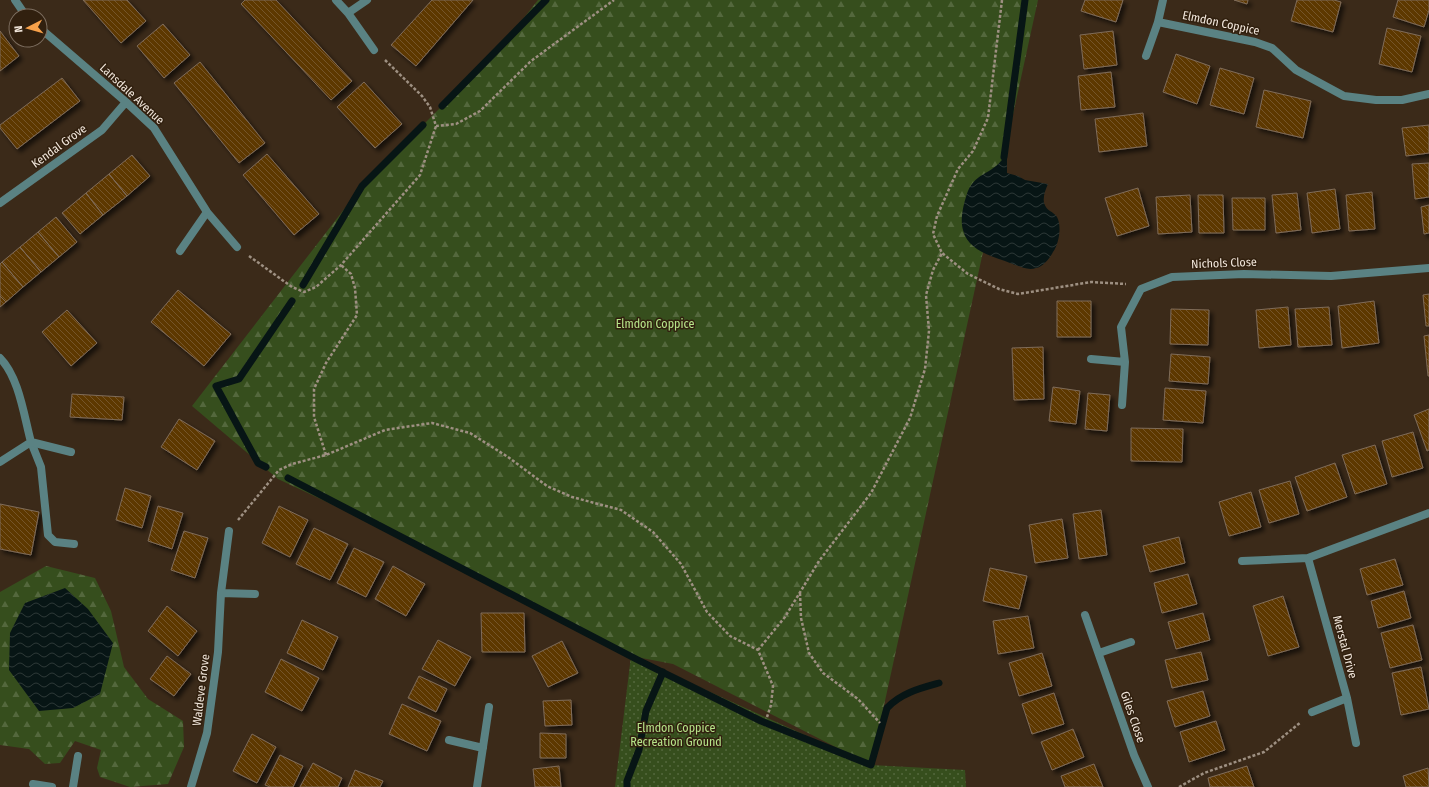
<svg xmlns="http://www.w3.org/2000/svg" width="1429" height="787" viewBox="0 0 1429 787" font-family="'Fira Sans Condensed',sans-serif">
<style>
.forest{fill:url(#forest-firs)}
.park{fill:url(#park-dots)}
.water{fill:url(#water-waves)}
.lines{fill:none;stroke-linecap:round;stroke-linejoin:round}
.stream{stroke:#071515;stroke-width:7}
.building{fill:url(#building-back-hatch);stroke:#7f6c59;filter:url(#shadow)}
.path{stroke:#9e9082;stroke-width:2.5;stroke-dasharray:3 2;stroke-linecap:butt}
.lane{stroke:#5a8283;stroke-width:8}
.street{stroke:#5a8283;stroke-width:8}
.labels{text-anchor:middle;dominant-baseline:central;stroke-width:3;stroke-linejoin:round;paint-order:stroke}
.street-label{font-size:12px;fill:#f1e6db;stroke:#31200f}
.park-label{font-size:12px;fill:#b6e489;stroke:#31200f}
</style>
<defs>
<pattern id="forest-firs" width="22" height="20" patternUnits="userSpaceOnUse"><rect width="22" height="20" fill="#364e1d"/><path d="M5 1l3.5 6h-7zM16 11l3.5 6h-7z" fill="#54683d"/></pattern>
<pattern id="park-dots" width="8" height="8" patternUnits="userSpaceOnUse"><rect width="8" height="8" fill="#364e1d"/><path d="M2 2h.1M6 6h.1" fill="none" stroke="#54683d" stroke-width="1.8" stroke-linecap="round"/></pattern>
<pattern id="water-waves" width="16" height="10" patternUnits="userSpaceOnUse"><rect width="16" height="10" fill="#071515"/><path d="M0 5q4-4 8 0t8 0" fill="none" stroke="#2c3736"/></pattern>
<pattern id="building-back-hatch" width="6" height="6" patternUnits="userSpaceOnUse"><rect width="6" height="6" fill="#5d3706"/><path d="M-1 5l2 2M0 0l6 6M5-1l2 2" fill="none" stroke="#75542a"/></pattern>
<filter id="shadow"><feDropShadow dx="3.5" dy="3.5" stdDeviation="2" flood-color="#0009"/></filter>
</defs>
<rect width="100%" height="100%" fill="#3b2a19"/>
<path class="forest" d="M538,0H1038L871,765L673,664L631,656L446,558L278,479L192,406L362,186L501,47Z
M46,566L95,578L111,611L124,667L148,699L183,721L184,747L168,784L130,787L100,777L97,768L101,750L75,741L60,763L45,764L29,749L0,745V592Z"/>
<path class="park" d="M631,656L871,765L965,770L966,787H615Z"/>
<path class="water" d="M1004,157L1007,159V173L1018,176L1025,180L1048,184C1044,193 1040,204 1050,211C1053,213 1055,214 1057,217C1062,226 1059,244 1053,252C1050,258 1043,267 1036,268C1028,271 1018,266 1010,263C992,256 968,251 963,230C960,221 963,206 966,197C973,171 992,176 1004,157Z
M65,588L88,609L113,643L100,694L73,708L39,711L9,670L10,633L25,603Z"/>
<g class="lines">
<path class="stream" d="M442,106L546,0
M1004,157L1025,0
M303,285L362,186L423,125
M266,467L258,463L216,386L239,379L292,301
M288,478L638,660L761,721L871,765L887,708C901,693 921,688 939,683
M627,787V781L639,750L646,711L663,672"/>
</g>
<path class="building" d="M83,0H127L146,21L121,43Z
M245,0H276L352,81L331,100L241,4Z
M432,0H473L416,66L391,45Z
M1085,0H1123L1116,22L1081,11Z
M1234,0H1248L1247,4Z
M1297,0H1334L1341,2L1333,32L1291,21Z
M1398,0H1429V10L1424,27L1393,17Z
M163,24L190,55L164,78L137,46Z
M1387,28L1421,36L1412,72L1379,64Z
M0,31L19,56L0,71Z
M1113,31L1117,65L1084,69L1080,35Z
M1176,54L1210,66L1197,104L1163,92Z
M200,62L265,143L239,163L174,83Z
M1220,68L1254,78L1244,114L1210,105Z
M1111,72L1115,107L1081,110L1078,76Z
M62,78L80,101L17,149L0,128V125Z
M364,82L402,124L375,148L337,107Z
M1264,90L1311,101L1303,138L1256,127Z
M1143,113L1147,146L1099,152L1095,119Z
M1429,125V153L1406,156L1402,128Z
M267,154L319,214L294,235L243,175Z
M132,155L150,176L127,196L109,174Z
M1429,163V197L1415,199L1412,164Z
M109,174L127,196L103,215L86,193Z
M1138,188L1149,226L1117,236L1105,198Z
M1335,189L1340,229L1312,233L1307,193Z
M1372,192L1375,229L1349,231L1346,195Z
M86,193L103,215L80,234L62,213Z
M1297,193L1301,230L1276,233L1272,195Z
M1190,195L1192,232L1158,234L1156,197Z
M1198,195H1223L1224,233H1199Z
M1232,198H1265V230H1233Z
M1429,205V233L1424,234L1421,207Z
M56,217L77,242L59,257L38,232Z
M38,232L59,257L41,272L20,247Z
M20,247L41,272L23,287L2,262Z
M2,262L23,287L6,302L0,296V264Z
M178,290L231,334L204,366L151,322Z
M1429,294V326H1426L1423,295Z
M0,296L6,302L0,307Z
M1057,301H1091V337H1057Z
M1374,301L1379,343L1342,348L1338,306Z
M1288,307L1291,345L1259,348L1256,310Z
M1329,307L1332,345L1298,347L1295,309Z
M1171,309L1209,310L1208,345L1170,344Z
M67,310L97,343L71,366L42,332Z
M1429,335V376H1428L1424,336Z
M1043,347L1044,399L1014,400L1012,348Z
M1171,354L1210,357L1208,384L1169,381Z
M1053,387L1080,391L1076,424L1049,421Z
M1165,388L1206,391L1203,423L1163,420Z
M1088,393L1110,395L1107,431L1085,429Z
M72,394L124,397L122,420L70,417Z
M1429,409V450L1427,451L1414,415Z
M179,419L215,441L197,470L161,447Z
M1131,428L1183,429L1182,462L1131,461Z
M1413,432L1423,468L1392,477L1382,441Z
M1375,445L1387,484L1355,494L1342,455Z
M1335,463L1347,497L1307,511L1295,477Z
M1290,481L1299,514L1269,523L1259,490Z
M125,488L151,496L142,528L116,520Z
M1251,492L1261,527L1229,536L1219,502Z
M0,504L39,512L31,555L0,549Z
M158,506L183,513L172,549L148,541Z
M279,506L308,520L290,557L262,543Z
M1101,510L1107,555L1079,559L1073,514Z
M1062,519L1068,558L1035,563L1029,525Z
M314,528L348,544L330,580L296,564Z
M184,531L208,538L195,578L171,570Z
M1179,537L1185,563L1150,572L1143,546Z
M354,548L384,562L366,597L337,583Z
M1395,559L1403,585L1367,595L1360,569Z
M393,566L425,584L406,616L375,599Z
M990,568L1027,576L1019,609L983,601Z
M1188,574L1197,604L1162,613L1154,583Z
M1404,591L1411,618L1378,628L1371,601Z
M1283,596L1299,647L1268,656L1253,606Z
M167,606L197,631L178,656L148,631Z
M481,613H524L525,652H482Z
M1203,613L1210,640L1176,649L1168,622Z
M1028,616L1034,648L998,654L993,621Z
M302,620L338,637L323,670L287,653Z
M1413,625L1422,660L1390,668L1381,633Z
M438,640L471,657L455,686L422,669Z
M562,641L578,673L548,687L532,656Z
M1201,652L1208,680L1172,688L1165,660Z
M1042,653L1052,686L1019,696L1009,663Z
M167,656L191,674L174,696L150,679Z
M281,659L319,678L302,711L265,692Z
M1421,667L1429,709L1401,715L1392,673Z
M419,676L447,689L436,712L408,698Z
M1203,691L1210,716L1175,727L1167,701Z
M1054,693L1064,724L1032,734L1022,704Z
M571,700L572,725L545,726L543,701Z
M402,704L441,721L427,751L389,734Z
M1216,721L1225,750L1189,762L1180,732Z
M1073,729L1084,757L1052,770L1041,742Z
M540,733L566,734V758H540Z
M252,734L276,747L257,783L233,771Z
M280,755L303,766L293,787H270L265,785Z
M313,763L342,778L338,787H300Z
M1094,764L1103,787H1065L1061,776Z
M559,766L561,787H535L533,769Z
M1247,766L1254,787H1210L1208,778Z
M1428,768L1429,787H1406L1403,776Z
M355,770L383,781L380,787H348Z"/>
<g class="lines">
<path class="path" d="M1002,0L988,118L973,151L958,169L937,216L933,234L942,253L968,274L999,289L1018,294L1091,282L1126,284
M385,60L422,96L430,107L436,126L456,124L480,111L531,61L614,0
M249,256L292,287L304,292L316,287L341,265L420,175L436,126
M326,455L314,417V389L326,363L357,315L355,288L351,274L341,265
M238,520L279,470L292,464L326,455L385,430L432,423L470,433L508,457L547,486L572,497L621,510L653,532L681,564L707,612L730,636L758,650L773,686L771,705L767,717
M800,593L801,618L809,653L823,673L858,699L880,723
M758,650L785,617L819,561L871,493L910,418L925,369L929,331L926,295L933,270L942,253
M1179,787L1204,773L1264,752L1301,722"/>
<path class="lane" d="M31,442L41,467L48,535L55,542L74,544"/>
<path class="street" d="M15,0L26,16
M336,0L348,13L367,0
M1163,0L1158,22L1255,42L1272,48L1296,70L1344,96L1376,100H1402L1429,94
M348,13L374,50
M40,28L126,102L154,128L207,212L237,247
M1146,56L1158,22
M0,203L102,130L126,102
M180,251L207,212
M0,358C19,377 24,416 31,442L0,462
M1091,359L1125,362
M1122,405L1125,362L1121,327L1141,289L1172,277L1244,274L1331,276L1429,268
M31,442L71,452
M1242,561L1308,558
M221,593L255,594
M1085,615L1134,755L1148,787
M1099,653L1131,642
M1312,712L1347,698
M449,740L483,748
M1356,743L1347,698L1308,558L1429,513
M33,784L52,787
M73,787L78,756
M191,787L207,733L218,652L221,593L229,531
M477,787L489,707"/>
</g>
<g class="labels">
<g class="street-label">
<text transform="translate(1221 23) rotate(12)">Elmdon Coppice</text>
<text transform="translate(132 94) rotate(43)">Lansdale Avenue</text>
<text transform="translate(59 146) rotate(-36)">Kendal Grove</text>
<text transform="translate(1224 263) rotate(-2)">Nichols Close</text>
<text transform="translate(1345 647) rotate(75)">Merstal Drive</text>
<text transform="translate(201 690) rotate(-83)">Waldeve Grove</text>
<text transform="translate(1133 717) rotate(71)">Giles Close</text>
</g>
<g class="park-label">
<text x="655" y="324">Elmdon Coppice</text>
<text x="676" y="728">Elmdon Coppice<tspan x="676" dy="14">Recreation Ground</tspan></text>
</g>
</g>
<g transform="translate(28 28) rotate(264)"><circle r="19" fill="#31200f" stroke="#7e6f61"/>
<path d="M0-3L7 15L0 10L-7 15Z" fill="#f8a14a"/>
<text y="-6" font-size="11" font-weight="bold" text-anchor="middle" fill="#f1e6db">N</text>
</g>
</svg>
